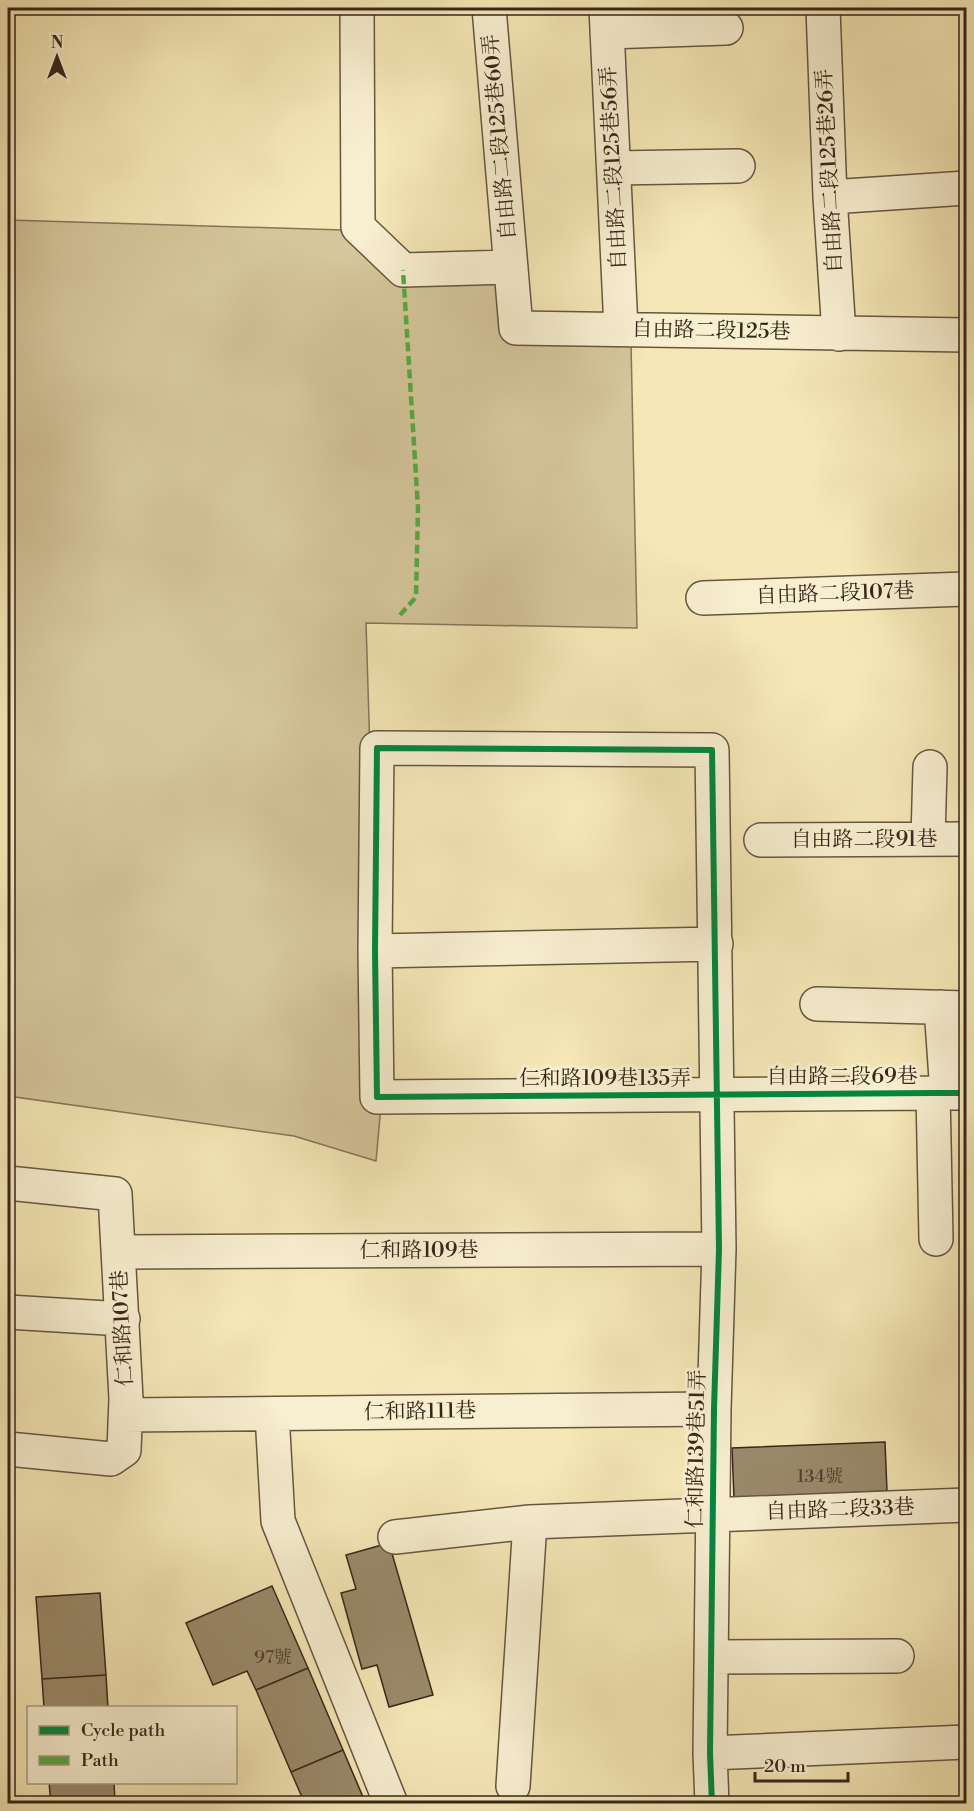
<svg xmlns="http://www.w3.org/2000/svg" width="974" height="1811" viewBox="0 0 974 1811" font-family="'Libre Bodoni','Noto Serif TC',serif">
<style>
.green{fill:#d5c69b;stroke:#86765a;stroke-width:1.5}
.building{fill:#9a8a6b;stroke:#37261a;stroke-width:1.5}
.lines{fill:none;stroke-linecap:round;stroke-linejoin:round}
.minor-casing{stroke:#665641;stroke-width:36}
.minor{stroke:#f8efd0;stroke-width:33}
.quiet{stroke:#55aa42;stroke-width:4.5;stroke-dasharray:9 4.5;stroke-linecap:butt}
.cycleway-casing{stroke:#f8efd0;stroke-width:10}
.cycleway{stroke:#00873e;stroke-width:6}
.labels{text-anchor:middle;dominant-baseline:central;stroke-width:6;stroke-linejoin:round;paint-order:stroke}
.number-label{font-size:18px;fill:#503f2e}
.street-label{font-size:21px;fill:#37261a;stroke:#f8efd0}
</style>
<rect width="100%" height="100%" fill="#f5e7b6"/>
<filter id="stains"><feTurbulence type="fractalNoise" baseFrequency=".00333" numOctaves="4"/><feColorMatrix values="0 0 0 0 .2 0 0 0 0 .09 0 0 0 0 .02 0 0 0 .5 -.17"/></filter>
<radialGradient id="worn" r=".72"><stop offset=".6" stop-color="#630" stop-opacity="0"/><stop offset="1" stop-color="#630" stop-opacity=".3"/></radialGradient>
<path class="green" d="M8,220L343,230L396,276L507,273L511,338L631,343L637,628L366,623L381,1106L376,1161L294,1136L8,1096Z"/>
<path class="building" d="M885,1442L887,1491L734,1498L732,1448Z
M389,1543L433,1695L389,1707L377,1665L362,1669L341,1593L356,1589L346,1555Z
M272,1586L308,1668L256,1690L247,1671L213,1685L186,1623Z
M100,1593L106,1675L42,1679L36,1597Z
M308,1668L343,1750L291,1772L256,1690Z
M106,1675L108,1708H44L42,1679Z
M343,1750L366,1804H305L291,1772Z
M49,1782H114L115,1804H51Z"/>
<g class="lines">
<defs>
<path id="minor" d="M357,8L358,227L403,270L511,267
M489,8L516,328L966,335
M606,8L621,329
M823,8L830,197L839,334
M607,32L726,28
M614,168L738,166
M830,197L966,188
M703,598L966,589
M928,839L930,767
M761,840L966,839
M375,951L716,944
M817,1004L966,1008
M941,1007L947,1093
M933,1093L936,1239
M8,1183L115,1194L126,1399L124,1450L111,1459L8,1449
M119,1252L719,1249
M8,1312L123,1319
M272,1414L278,1521L391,1804
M126,1415L714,1409
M395,1537L530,1522L966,1505
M711,1657L897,1656
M710,1753L966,1742
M513,1786L530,1522
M712,1804L710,1753L714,1409L719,1249L712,750L377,748L375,951L377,1097L933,1093H966"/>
</defs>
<use href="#minor" class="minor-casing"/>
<use href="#minor" class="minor"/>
<path class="quiet" d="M400,615L416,597L418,508L403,270"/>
<defs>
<path id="cycleway" d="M712,1804L710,1753L714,1409L719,1249L712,750L377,748L375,951L377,1097L933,1093H966"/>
</defs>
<use href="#cycleway" class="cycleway-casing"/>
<use href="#cycleway" class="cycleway"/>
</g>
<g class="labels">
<g class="number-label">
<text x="820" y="1476">134號</text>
<text x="273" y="1657">97號</text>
</g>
<g class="street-label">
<text transform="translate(500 137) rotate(-95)">自由路二段125巷60弄</text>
<text transform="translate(614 168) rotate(-93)">自由路二段125巷56弄</text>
<text transform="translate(830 171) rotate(-93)">自由路二段125巷26弄</text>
<text transform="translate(711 331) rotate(1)">自由路二段125巷</text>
<text transform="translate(835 594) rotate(-2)">自由路二段107巷</text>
<text x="864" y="840">自由路二段91巷</text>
<text x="842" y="1077">自由路二段69巷</text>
<text x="605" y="1079">仁和路109巷135弄</text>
<text x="419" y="1251">仁和路109巷</text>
<text transform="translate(123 1328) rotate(-93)">仁和路107巷</text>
<text transform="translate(420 1412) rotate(-1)">仁和路111巷</text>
<text transform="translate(697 1449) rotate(-89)">仁和路139巷51弄</text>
<text transform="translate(840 1510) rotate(-2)">自由路二段33巷</text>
</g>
</g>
<rect width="974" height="1811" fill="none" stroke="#f5e7b6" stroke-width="30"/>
<rect x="9" y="9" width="956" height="1793" fill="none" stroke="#37261a" stroke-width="3"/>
<rect x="15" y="15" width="944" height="1781" fill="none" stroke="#37261a" stroke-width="1.5"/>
<rect x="27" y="1706" width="210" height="78" fill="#f8efd0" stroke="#ab9f87" stroke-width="1.5"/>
<rect x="39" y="1726" width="30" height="9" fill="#00873e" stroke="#ab9f87" stroke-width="1.5"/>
<text x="81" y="1736" font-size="18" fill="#37261a">Cycle path</text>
<rect x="39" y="1756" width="30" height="9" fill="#55aa42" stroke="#ab9f87" stroke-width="1.5"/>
<text x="81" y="1766" font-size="18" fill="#37261a">Path</text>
<g transform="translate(57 57)" stroke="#f8efd0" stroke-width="4.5" paint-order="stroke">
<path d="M0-4.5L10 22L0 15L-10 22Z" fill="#37261a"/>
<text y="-9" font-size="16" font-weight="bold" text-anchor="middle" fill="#37261a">N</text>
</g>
<path d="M755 1772v9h93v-9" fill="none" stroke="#37261a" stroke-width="3"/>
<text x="764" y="1772" font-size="18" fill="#37261a" stroke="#f8efd0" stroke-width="4.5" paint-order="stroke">20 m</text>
<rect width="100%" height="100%" filter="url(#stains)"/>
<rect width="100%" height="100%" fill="url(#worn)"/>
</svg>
